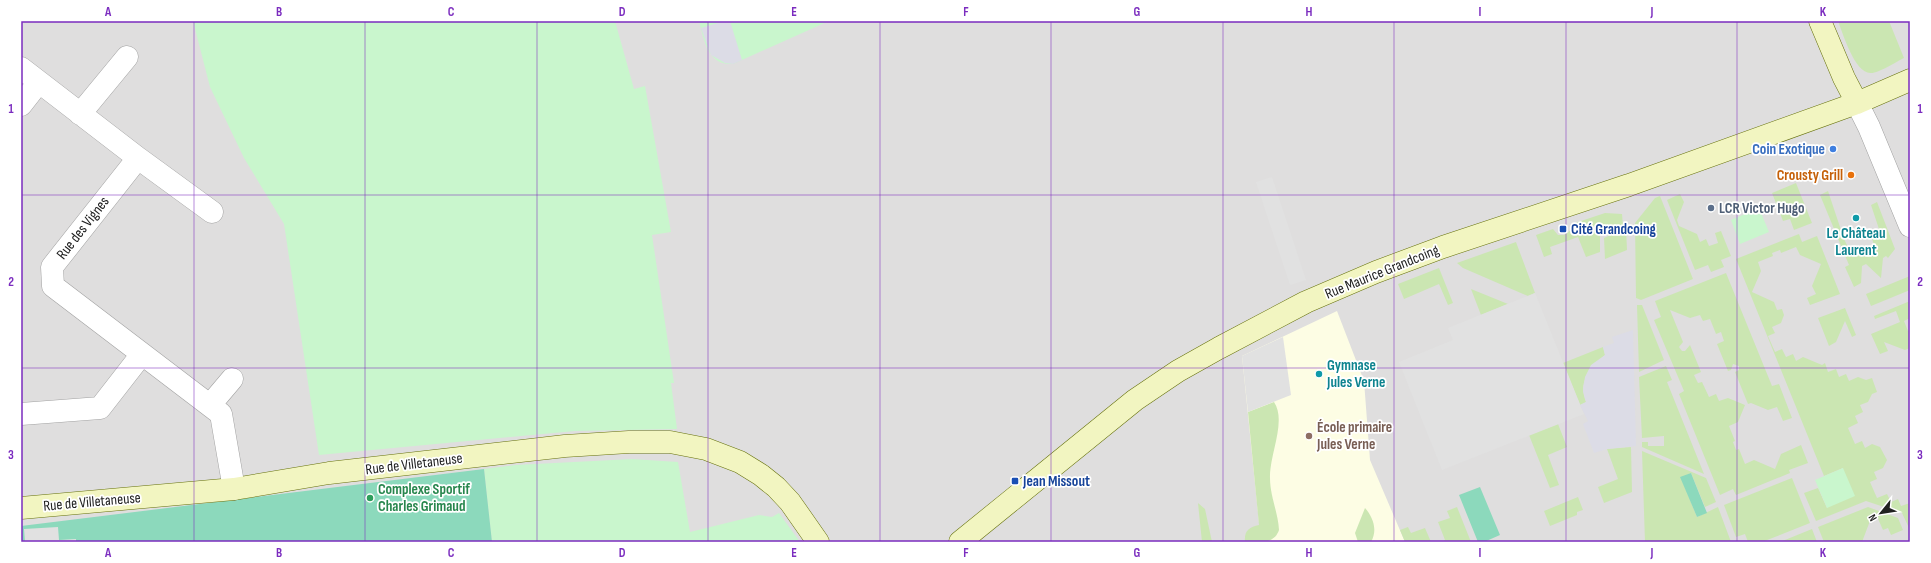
<svg xmlns="http://www.w3.org/2000/svg" width="1931" height="563" viewBox="0 0 1931 563" font-family="'Sofia Sans Condensed',sans-serif">
<style>
.residential{fill:#dfdede}
.education{fill:#fdfde4}
.grass{fill:#cbe6b2}
.park{fill:#c9f6cd}
.pitch{fill:#8cd9bc}
.parking{fill:#e1e1e1}
.plaza{fill:#dcdce6}
.lines{fill:none;stroke-linecap:round;stroke-linejoin:round}
.street-casing{stroke:#a2a2a2;stroke-width:23}
.secondary-casing{stroke:#67720d;stroke-width:23}
.street{stroke:#fff;stroke-width:22}
.secondary{stroke:#f2f5c1;stroke-width:22}
.grid{fill:none;stroke:#7b2cbf;stroke-width:1;stroke-opacity:0.55}
.shop-dot{fill:#3f7fe0;stroke:#fff;stroke-width:1.5}
.food-dot{fill:#e8710a;stroke:#fff;stroke-width:1.5}
.service-dot{fill:#5c6f8a;stroke:#fff;stroke-width:1.5}
.culture-dot{fill:#0f9aa8;stroke:#fff;stroke-width:1.5}
.transit-dot{fill:#1a4fb4;stroke:#fff;stroke-width:1.5}
.education-dot{fill:#8d6e63;stroke:#fff;stroke-width:1.5}
.leisure-dot{fill:#2e9e5b;stroke:#fff;stroke-width:1.5}
.labels{text-anchor:middle;dominant-baseline:central;stroke-width:3.5;stroke-linejoin:round;paint-order:stroke}
.shop-label{font-size:15px;font-weight:bold;fill:#366cbe;stroke:#fff;text-anchor:end}
.food-label{font-size:15px;font-weight:bold;fill:#c56008;stroke:#fff;text-anchor:end}
.service-label{font-size:15px;font-weight:bold;fill:#4e5e75;stroke:#fff;text-anchor:start}
.street-label{font-size:15px;fill:#212121;stroke:#fff}
.transit-label{font-size:15px;font-weight:bold;fill:#164399;stroke:#fff;text-anchor:start}
.culture-label{font-size:15px;font-weight:bold;fill:#0d838f;stroke:#fff}
.education-label{font-size:15px;font-weight:bold;fill:#785e54;stroke:#fff;text-anchor:start}
.leisure-label{font-size:15px;font-weight:bold;fill:#27864d;stroke:#fff;text-anchor:start}
.neatline{fill:none;stroke:#7b2cbf;stroke-width:1.5}
.grid-label{font-size:13px;text-anchor:middle;font-weight:bold;fill:#7b2cbf}
</style>
<rect width="100%" height="100%" fill="#f0eee8"/>
<path class="residential" d="M21,21H1910V542H21Z"/>
<path class="education" d="M1337,311L1364,381L1370,460L1405,542H1261L1242,356Z"/>
<path class="grass" d="M1838,21H1889L1904,58C1896,62 1879,73 1871,73C1855,74 1843,34 1838,21Z
M1796,183L1812,223L1794,230L1790,219L1783,221L1772,193Z
M1828,191L1844,239L1850,251L1856,249L1861,253L1865,251L1867,248L1874,245L1870,232L1879,229L1871,205L1877,202L1895,249L1888,258L1886,256L1883,258L1881,278L1866,264L1862,266L1861,283L1854,287L1845,267L1849,265L1820,195Z
M1680,194L1684,202L1677,220L1679,226L1697,234L1700,242L1706,239L1709,246L1718,243L1715,233L1721,231L1731,256L1721,260L1724,267L1711,272L1708,265L1695,270L1667,200Z
M1660,196L1693,279L1641,300L1636,298L1635,223L1655,198Z
M1605,213L1622,214L1623,226L1600,235V252L1586,257L1578,237L1550,247L1552,254L1544,257L1536,235L1553,229L1558,235H1564L1571,230L1572,224Z
M1626,228L1627,250L1605,259L1604,238Z
M1799,234L1802,242L1817,236L1840,294L1810,305L1807,298L1816,294L1812,286L1821,264L1800,255L1796,247L1781,253L1780,250L1772,253L1773,256L1758,262L1761,271L1752,292L1774,302L1777,310L1782,309L1784,315L1781,323L1772,327L1775,333L1768,336L1775,352L1782,349L1786,357L1793,354L1796,361L1803,357L1822,365L1825,363L1828,372L1836,369L1839,377L1846,374L1849,381L1858,377L1866,380L1872,378L1877,392L1872,394L1868,402L1860,405L1863,412L1855,416L1858,423L1848,428L1855,444L1862,441L1865,448L1872,444L1880,447L1887,460L1883,468L1874,472L1877,479L1870,482L1877,498L1887,494L1891,502L1898,499L1901,506L1910,503V527L1909,528L1902,513L1866,501L1816,521L1804,493L1818,488L1827,508L1843,468L1824,476L1736,259Z
M1516,242L1535,293L1528,296L1463,268L1457,263Z
M1439,268L1453,303L1448,305L1439,284L1404,299L1398,284Z
M1726,273L1772,386L1779,384L1792,418L1783,421L1777,407L1768,410L1751,403L1748,404L1735,372L1739,370V366L1733,364L1731,370L1728,371L1717,344L1724,341L1721,332L1716,334L1710,319L1703,321L1700,315L1690,318L1670,310L1683,342L1679,347L1682,351H1685L1690,345L1701,372L1694,375L1698,383L1702,382L1709,397L1716,394L1719,401L1728,398L1745,405L1738,422L1729,426L1735,441L1733,442L1736,450L1739,449L1745,464L1754,460L1775,469L1781,454L1801,445L1808,463L1789,470L1790,473L1736,495L1733,489L1720,495L1679,394L1684,391L1654,320L1661,317L1655,301Z
M1910,276V290L1871,306L1866,294Z
M1471,289L1508,304L1481,315Z
M1910,301V318L1904,321L1908,331L1910,330V348L1905,350L1884,342L1888,351L1880,354L1871,334L1900,322L1896,311L1875,319L1874,316Z
M1642,305L1664,360L1639,372L1637,305Z
M1845,308L1856,335L1852,337L1845,321L1836,342L1829,346L1818,318Z
M1603,347L1605,355C1591,371 1577,379 1586,402L1580,405L1563,363Z
M1666,366L1672,380L1667,382L1704,474L1642,447V442H1648V446H1664V436L1642,438L1639,377Z
M1274,402C1287,421 1269,456 1270,478C1270,496 1278,512 1279,530C1274,545 1258,542 1245,542C1244,531 1249,527 1259,525L1248,412Z
M1558,424L1567,447L1548,455L1559,485L1550,488L1529,435Z
M1631,447L1632,492L1604,503L1598,487L1618,479L1607,449Z
M1642,451L1706,478L1716,502L1705,507L1691,473L1681,478L1697,517L1718,507L1731,542H1645Z
M1792,478L1810,523L1762,542H1748L1745,534L1736,537L1724,505Z
M1578,497L1583,510L1577,512V515L1550,526L1544,511Z
M1198,503L1205,509L1212,542H1202Z
M1457,507L1471,542H1442L1445,540L1438,522L1450,518L1447,511Z
M1868,507L1898,518L1903,530L1891,535L1888,528L1883,530L1875,512L1873,513L1862,542H1824L1818,527Z
M1365,508C1373,517 1378,530 1371,542H1358L1355,533Z
M1408,527L1411,533L1425,528L1431,542H1405L1400,530Z
M1812,529L1817,542H1780Z"/>
<path class="park" d="M193,21H615L634,89L645,86L671,232L652,235L674,383H671L677,429L575,431L319,455L284,224L244,158L210,87Z
M699,21H829L733,64C708,66 704,40 699,21Z
M1759,208L1769,232L1740,244L1731,220Z
M632,459L678,462L690,532L759,515L772,517L779,513L800,542H492L484,469L516,465Z
M1843,468L1855,496L1827,508L1815,480Z"/>
<path class="pitch" d="M484,469L492,542H21V526Z
M1691,473L1707,513L1697,517L1680,477Z
M1480,487L1500,535L1484,542H1478L1459,495Z"/>
<path class="parking" d="M1272,177L1306,280L1290,285L1256,182Z
M1535,293L1584,414L1442,470L1399,362L1453,340L1448,328Z
M1283,337L1291,395L1248,412L1242,356Z
M58,527L59,540L76,539V542H25L24,529Z"/>
<path class="plaza" d="M725,21H730L742,60L733,64L725,63L711,55L701,28Z
M1633,330L1636,446L1607,449L1594,453L1583,424L1588,421L1580,405L1586,402L1583,391L1585,377L1591,365L1605,355L1603,347L1614,343L1612,337Z"/>
<g class="lines">
<defs>
<path id="street" d="M21,68L138,158L52,267L53,286L221,414L234,489
M1857,103L1869,127L1910,226
M21,105L39,82
M80,114L127,57
M138,158L212,212
M210,405L232,379
M21,414L100,408L142,354"/>
<path id="secondary" d="M1820,21L1844,78L1857,103
M21,508L234,489L329,473L565,446L629,442H670L706,449L740,462L761,475L776,487L790,502L818,542
M960,542L1135,400L1178,371L1219,348L1306,302L1376,272L1443,247L1629,185L1857,103L1910,80"/>
</defs>
<use href="#street" class="street-casing"/>
<use href="#secondary" class="secondary-casing"/>
<use href="#street" class="street"/>
<use href="#secondary" class="secondary"/>
</g>
<path class="grid" d="M194,21V542M365,21V542M537,21V542M708,21V542M880,21V542M1051,21V542M1223,21V542M1394,21V542M1566,21V542M1737,21V542M21,195H1910M21,368H1910"/>
<circle class="shop-dot" cx="1833" cy="149" r="4"/>
<circle class="food-dot" cx="1851" cy="175" r="4"/>
<circle class="service-dot" cx="1711" cy="208" r="4"/>
<g class="culture-dot">
<circle cx="1856" cy="218" r="4"/>
<circle cx="1319" cy="374" r="4"/>
</g>
<g class="transit-dot">
<rect x="1559" y="225" width="8" height="8" rx="2"/>
<rect x="1011" y="477" width="8" height="8" rx="2"/>
</g>
<circle class="education-dot" cx="1309" cy="436" r="4"/>
<circle class="leisure-dot" cx="370" cy="498" r="4"/>
<g class="labels">
<g class="shop-label">
<text x="1825" y="149">Coin Exotique</text>
</g>
<g class="food-label">
<text x="1843" y="175">Crousty Grill</text>
</g>
<g class="service-label">
<text x="1719" y="208">LCR Victor Hugo</text>
</g>
<g class="street-label">
<text transform="translate(83 228) rotate(-52)">Rue des Vignes</text>
<text transform="translate(1382 272) rotate(-22)">Rue Maurice Grandcoing</text>
<text transform="translate(414 464) rotate(-7)">Rue de Villetaneuse</text>
<text transform="translate(92 502) rotate(-5)">Rue de Villetaneuse</text>
</g>
<g class="transit-label">
<text x="1571" y="229">Cité Grandcoing</text>
<text x="1023" y="481">Jean Missout</text>
</g>
<g class="culture-label">
<text x="1856" y="233">Le Château<tspan x="1856" dy="17">Laurent</tspan></text>
<text x="1327" y="365" text-anchor="start">Gymnase<tspan x="1327" dy="17">Jules Verne</tspan></text>
</g>
<g class="education-label">
<text x="1317" y="427">École primaire<tspan x="1317" dy="17">Jules Verne</tspan></text>
</g>
<g class="leisure-label">
<text x="378" y="489">Complexe Sportif<tspan x="378" dy="17">Charles Grimaud</tspan></text>
</g>
</g>
<rect width="1931" height="563" fill="none" stroke="#ffffff" stroke-width="44"/>
<g transform="translate(1881 513) rotate(240)" stroke="#ffffff" stroke-width="3" paint-order="stroke">
<path d="M0-3L7 15L0 10L-7 15Z" fill="#212121"/>
<text y="-6" font-size="11" font-weight="bold" text-anchor="middle" fill="#212121">N</text>
</g>
<rect x="22" y="22" width="1887" height="519" class="neatline"/>
<g class="grid-label">
<text x="108" y="16">A</text>
<text x="279" y="16">B</text>
<text x="451" y="16">C</text>
<text x="622" y="16">D</text>
<text x="794" y="16">E</text>
<text x="966" y="16">F</text>
<text x="1137" y="16">G</text>
<text x="1309" y="16">H</text>
<text x="1480" y="16">I</text>
<text x="1652" y="16">J</text>
<text x="1823" y="16">K</text>
<text x="11" y="113">1</text>
<text x="1920" y="113">1</text>
<text x="11" y="286">2</text>
<text x="1920" y="286">2</text>
<text x="11" y="459">3</text>
<text x="1920" y="459">3</text>
<text x="108" y="557">A</text>
<text x="279" y="557">B</text>
<text x="451" y="557">C</text>
<text x="622" y="557">D</text>
<text x="794" y="557">E</text>
<text x="966" y="557">F</text>
<text x="1137" y="557">G</text>
<text x="1309" y="557">H</text>
<text x="1480" y="557">I</text>
<text x="1652" y="557">J</text>
<text x="1823" y="557">K</text>
</g>
</svg>
